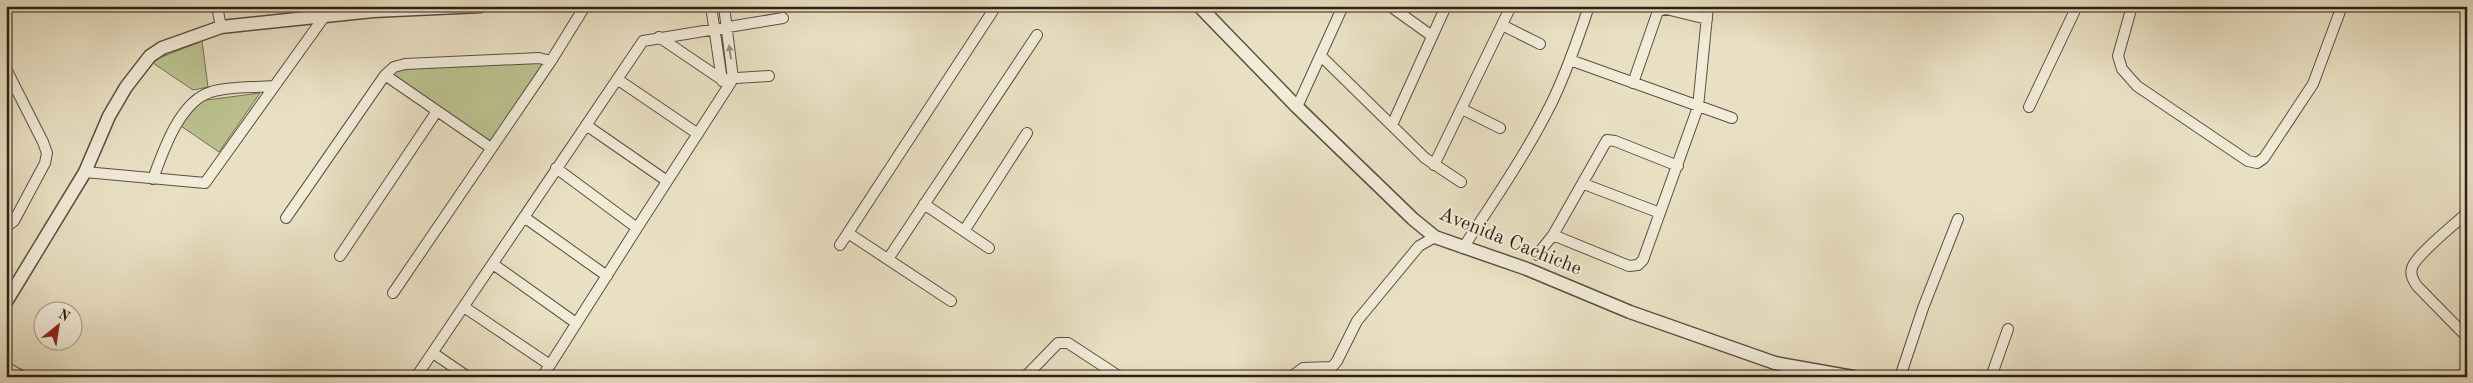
<svg xmlns="http://www.w3.org/2000/svg" width="2473" height="383" viewBox="0 0 2473 383" font-family="'Old Standard TT',serif">
<style>
.green{fill:#bbc190;stroke:#747054}
.lines{fill:none;stroke-linecap:round;stroke-linejoin:round}
.minor-casing{stroke:#5c4f42;stroke-width:12}
.tertiary-casing{stroke:#5c4f42;stroke-width:15}
.minor{stroke:#f1ebd8;stroke-width:10}
.tertiary{stroke:#f1ebd8;stroke-width:12}
.oneway{fill:#998f81}
.labels{text-anchor:middle;dominant-baseline:central;stroke-width:4;stroke-linejoin:round;paint-order:stroke}
.street-label{font-size:20px;fill:#2d1f17;stroke:#f1ebd8}
</style>
<rect width="100%" height="100%" fill="#e9e0c3"/>
<filter id="stains"><feTurbulence type="fractalNoise" baseFrequency=".004" numOctaves="4"/><feColorMatrix values="0 0 0 0 .2 0 0 0 0 .09 0 0 0 0 .02 0 0 0 .5 -.17"/></filter>
<radialGradient id="worn" r=".72"><stop offset=".6" stop-color="#630" stop-opacity="0"/><stop offset="1" stop-color="#630" stop-opacity=".3"/></radialGradient>
<path class="green" d="M202,41L208,87L193,90L153,63L159,58Z
M538,61L543,66L491,143L393,78V73L406,68Z
M260,93L219,152L181,126L199,101Z"/>
<g class="lines">
<defs>
<path id="minor" d="M217,6L221,27
M711,6L722,81
M1390,6L1432,36
M2132,6L2118,56L2122,69L2137,86L2248,161L2257,163L2264,158L2313,84L2342,6
M1502,25L1540,44
M659,37L721,79L769,76
M1321,56L1425,158L1461,182
M1570,60L1732,118
M6,69L43,142L47,153L45,163L14,221L6,227
M385,75L491,148
M617,79L698,134
M1633,83L1658,11L1666,9L1707,19
M1297,107L1343,6
M2029,107L2077,6
M1462,109L1500,128
M586,125L667,181
M1392,125L1446,6
M1434,165L1511,6
M85,172L205,183L324,17
M153,179C163,151 180,101 211,92C230,86 254,88 273,86
M1584,184L1660,213
M924,204L989,248
M2467,213C2456,223 2415,256 2412,268C2410,275 2413,280 2417,286L2467,337
M524,217L607,276
M286,218L385,75L394,67L405,64L539,58L551,61
M637,228L733,79L724,6
M964,231L1027,133
M848,233L951,301
M1553,235L1629,266L1638,265L1643,260L1698,107L1708,6
M840,245L996,6
M1463,248C1494,200 1527,153 1552,102C1567,71 1578,39 1589,6
M1537,255L1553,235L1607,140L1615,141L1678,166
M340,256L437,111
M888,259L1037,35
M493,264L576,323
M393,293L551,61L585,6
M464,307L550,365L542,377
M433,353L468,377
M550,365L637,228L556,168
M6,367L23,377
M416,377L643,41L783,18
M1025,377L1058,343H1068L1120,377
M1291,377L1303,368L1332,367L1337,361L1357,321L1419,246L1435,237
M1900,377L1923,308L1958,219
M1991,377L2008,329"/>
<path id="tertiary" d="M1199,6L1297,107L1413,219L1435,237L1527,269L1630,312L1775,363L1853,377
M6,302L85,172L109,116L126,87L150,56L162,48L221,27L373,11L481,6"/>
</defs>
<use href="#minor" class="minor-casing"/>
<use href="#tertiary" class="tertiary-casing"/>
<use href="#minor" class="minor"/>
<use href="#tertiary" class="tertiary"/>
</g>
<defs><path id="oneway-solid" d="M-6-.8H1V-3.2L6.5 0L1 3.2V.8H-6Z" transform="scale(1.25)"/></defs>
<use class="oneway" href="#oneway-solid" transform="translate(730 52) rotate(-98)"/>
<g class="labels">
<g class="street-label">
<text transform="translate(1510 242) rotate(22)">Avenida Cachiche</text>
</g>
</g>
<rect width="2473" height="383" fill="none" stroke="#e9e0c3" stroke-width="25"/>
<rect x="8" y="8" width="2458" height="368" fill="none" stroke="#2d1f17" stroke-width="2.5"/>
<rect x="12" y="12" width="2448" height="358" fill="none" stroke="#2d1f17"/>
<g transform="translate(58 326) rotate(30)"><circle r="24" fill="#f1ebd8" stroke="#a3998b"/>
<path d="M0-4L9 19L0 12L-9 19Z" fill="#8f2418"/>
<text y="-8" font-size="14" font-weight="bold" text-anchor="middle" fill="#2d1f17">N</text>
</g>
<rect width="100%" height="100%" filter="url(#stains)"/>
<rect width="100%" height="100%" fill="url(#worn)"/>
</svg>
